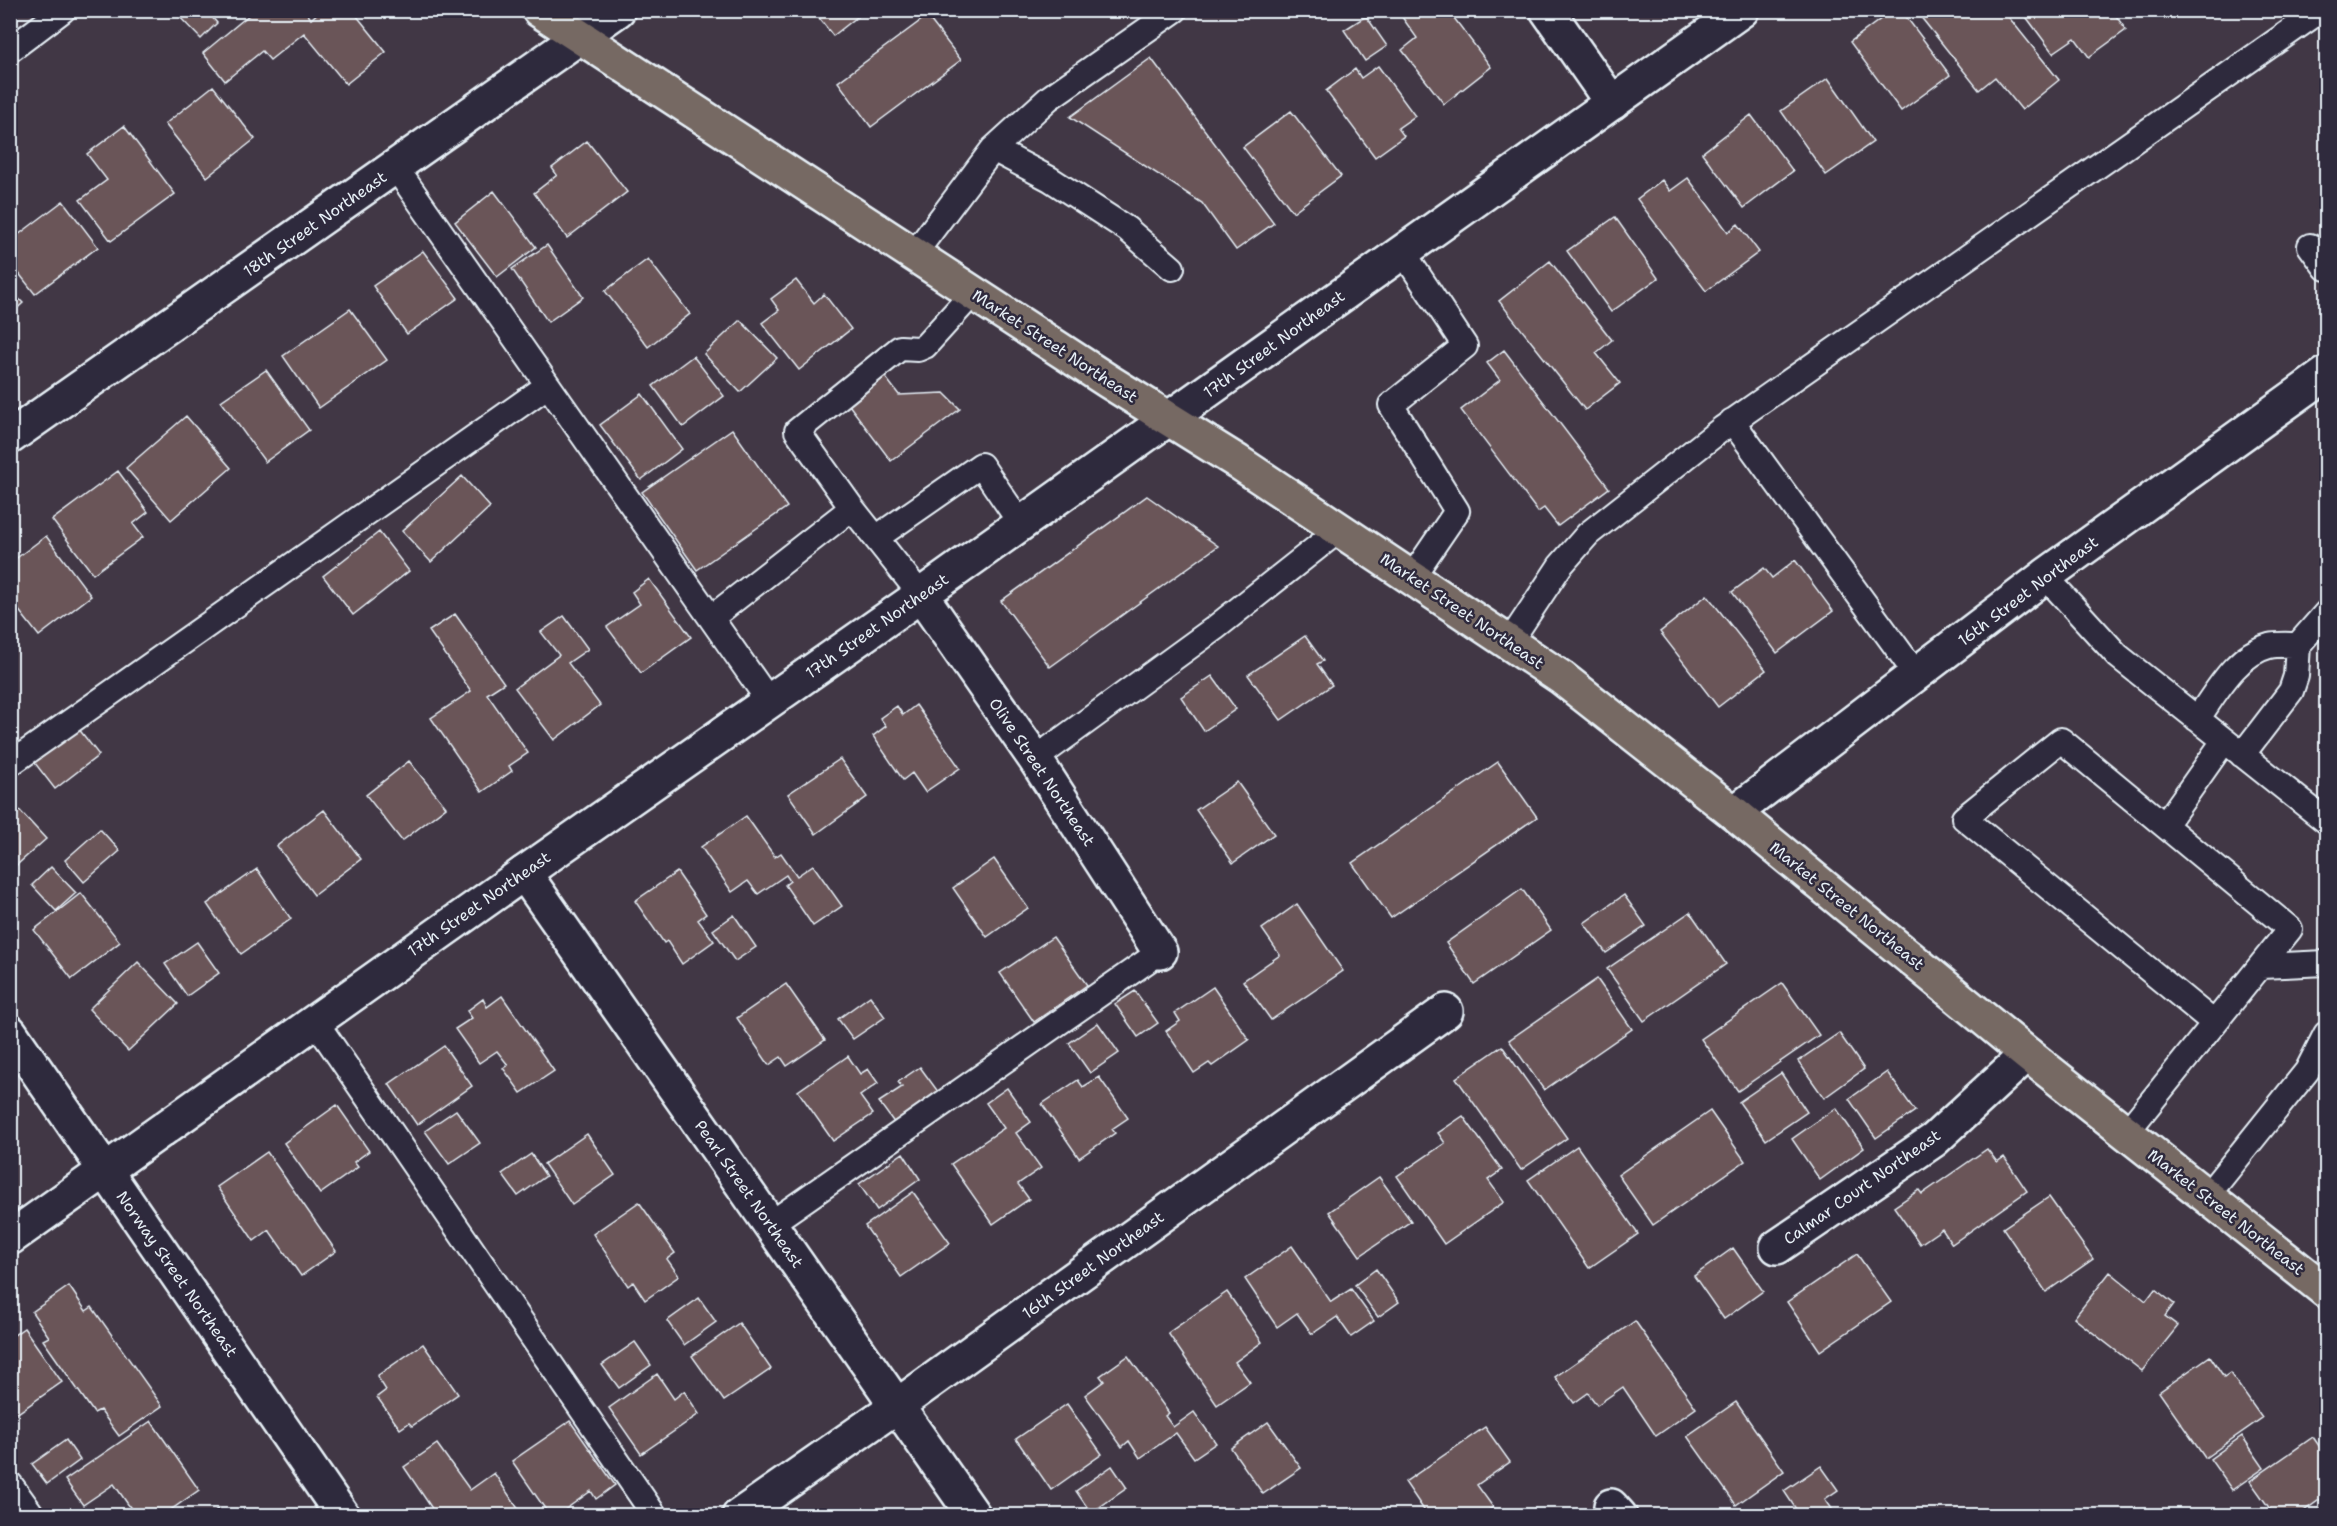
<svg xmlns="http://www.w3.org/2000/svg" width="2337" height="1526" viewBox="0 0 2337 1526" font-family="'Shantell Sans',sans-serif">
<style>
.building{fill:#6b5559;stroke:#e8f1f8;stroke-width:1.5}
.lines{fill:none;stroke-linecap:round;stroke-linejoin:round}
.lane-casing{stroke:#e8f1f8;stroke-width:28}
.street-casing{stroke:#e8f1f8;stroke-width:38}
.secondary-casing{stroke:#e8f1f8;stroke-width:38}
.primary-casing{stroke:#e8f1f8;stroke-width:38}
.lane{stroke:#2f2a3d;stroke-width:24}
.street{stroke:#2f2a3d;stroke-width:33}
.secondary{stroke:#2f2a3d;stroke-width:33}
.primary{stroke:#766964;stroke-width:33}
.labels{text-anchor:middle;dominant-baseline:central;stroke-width:5;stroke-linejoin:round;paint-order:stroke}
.street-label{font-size:16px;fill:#e8f1f8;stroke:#2f2a3d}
</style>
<rect width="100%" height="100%" fill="#413745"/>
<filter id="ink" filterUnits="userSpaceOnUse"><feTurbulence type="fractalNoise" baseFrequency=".0167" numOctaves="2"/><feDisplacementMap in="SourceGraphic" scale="12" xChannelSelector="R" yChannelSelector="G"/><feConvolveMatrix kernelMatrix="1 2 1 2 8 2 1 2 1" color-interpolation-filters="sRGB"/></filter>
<g filter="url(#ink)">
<path class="building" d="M206,10L217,23L201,39L174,11Z
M255,10H305L311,19L321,10H352L386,52L346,84L304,33L270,60L262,51L225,81L203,53Z
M813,10H866L833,36Z
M1397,10H1448L1491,67L1444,104L1402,50L1417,38Z
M1893,10H1901L1950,75L1901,111L1850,42Z
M1927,10H2003L2059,80L2022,110L1995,77L1979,90L1920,16Z
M2021,10H2112L2126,30L2089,57L2075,38L2053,53Z
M927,16L961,60L871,127L838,82Z
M1366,16L1387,46L1365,61L1344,30Z
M1151,58L1274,223L1236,250L1202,203L1070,117Z
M1378,66L1415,116L1398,128L1404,136L1375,157L1326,91L1355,69L1361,78Z
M1828,78L1873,142L1826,175L1781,111Z
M213,86L255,139L207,177L165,124Z
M1291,111L1341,176L1293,212L1243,147Z
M1751,115L1793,171L1744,208L1702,153Z
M124,126L175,194L111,241L80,200L107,180L87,154Z
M587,141L627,192L567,238L534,193L557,175L552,168Z
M1688,178L1728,232L1738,224L1759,252L1706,291L1637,199L1662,180L1670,191Z
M494,191L536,247L497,277L455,222Z
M63,201L98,247L35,294L10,262V241Z
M1615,217L1658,278L1611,312L1567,251Z
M547,245L583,297L548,322L512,269Z
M423,251L458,298L407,334L373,286Z
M648,259L690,314L648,347L605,291Z
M1550,261L1612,340L1596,353L1620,383L1585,410L1499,301Z
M796,280L814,303L824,294L851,329L799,370L762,323L779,310L771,299Z
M10,290L23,303L10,315Z
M350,309L387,360L319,408L283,356Z
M740,320L777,358L740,392L704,354Z
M1504,350L1609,488L1558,526L1544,508L1538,512L1461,410L1500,380L1487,363Z
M693,356L724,396L683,427L653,386Z
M266,370L309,430L265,462L221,401Z
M883,374L899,395L944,393L960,409L891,461L846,401Z
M642,394L682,449L641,480L600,425Z
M186,416L231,468L171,520L126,468Z
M732,429L787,507L697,570L642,492Z
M118,471L148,512L133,524L143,537L93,574L52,520Z
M462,476L490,507L431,562L402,531Z
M1147,496L1218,546L1050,667L1001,601Z
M379,532L409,571L353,615L323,576Z
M46,536L91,596L39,636L10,599V563Z
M1795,560L1833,611L1777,653L1732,592L1764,568L1772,578Z
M649,579L691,637L641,673L607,627L640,604L632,592Z
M1707,595L1766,670L1718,707L1660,632Z
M455,614L504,683L487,694L528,753L509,766L512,771L482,792L431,718L471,691L429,631Z
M564,616L588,649L568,663L600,705L554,740L515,688L559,655L541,632Z
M1305,636L1323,661L1317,664L1332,685L1281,720L1248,675Z
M1212,676L1236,709L1204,731L1181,697Z
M916,705L960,768L925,792L912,773L903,780L873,736L886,726L880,718L897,706L903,715Z
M75,724L99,755L55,789L31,758Z
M840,759L867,797L816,834L788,794Z
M409,761L446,807L402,841L366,795Z
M1498,762L1537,817L1391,918L1352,863Z
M1237,782L1274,834L1233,863L1196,810Z
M10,800L46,839L10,871Z
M324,810L361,859L314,895L277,846Z
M746,816L775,857L781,853L797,876L813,865L842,906L813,926L785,885L790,881L786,875L758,894L748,881L732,892L701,847Z
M100,829L120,851L84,882L65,860Z
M994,859L1028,908L987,937L953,888Z
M51,867L76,893L56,911L32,885Z
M257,869L291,919L241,954L207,904Z
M677,872L706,914L698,920L714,941L682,964L667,941L664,943L635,901Z
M1522,889L1551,930L1474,984L1446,943Z
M81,893L120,942L72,979L34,930Z
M1624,895L1646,926L1606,953L1584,923Z
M1297,904L1343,971L1271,1020L1243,981L1280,955L1262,929Z
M1690,912L1726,964L1644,1021L1607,969Z
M734,915L756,947L735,961L713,930Z
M1053,937L1087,985L1034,1022L1000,973Z
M197,942L219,973L187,996L165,964Z
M138,962L178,1004L128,1051L89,1009Z
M1597,979L1632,1029L1544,1090L1509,1040Z
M1782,983L1819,1035L1738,1091L1701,1039Z
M786,984L825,1040L787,1066L781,1057L769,1065L737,1018Z
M1213,987L1249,1040L1212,1066L1209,1063L1194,1073L1166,1031L1180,1021L1175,1013Z
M1135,991L1158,1023L1138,1037L1115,1004Z
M502,996L554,1071L521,1093L503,1068L508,1065L497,1051L479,1063L455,1029L472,1018L467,1011L483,999L487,1007Z
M870,996L885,1017L853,1039L838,1019Z
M1098,1023L1119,1053L1090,1073L1069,1043Z
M1839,1033L1864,1069L1824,1098L1798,1061Z
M444,1046L472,1086L417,1125L389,1084Z
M1502,1046L1567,1138L1521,1170L1456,1078Z
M848,1056L860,1074L868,1069L878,1083L860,1096L873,1114L833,1141L798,1091Z
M920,1067L939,1093L895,1124L879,1102L902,1087L898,1082Z
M1887,1072L1915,1111L1876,1138L1849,1099Z
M1781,1073L1807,1112L1766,1140L1739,1102Z
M1099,1077L1128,1118L1112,1129L1115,1133L1079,1158L1042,1104L1078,1080L1083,1087Z
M1007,1088L1031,1122L1016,1133L1041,1168L1018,1184L1029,1199L993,1224L951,1164L1004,1128L986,1103Z
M337,1105L369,1151L354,1162L358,1167L320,1194L284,1143Z
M1836,1108L1864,1148L1820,1180L1792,1139Z
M456,1110L480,1143L449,1164L425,1131Z
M1710,1111L1745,1161L1653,1225L1618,1175Z
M1463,1116L1502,1170L1488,1180L1504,1202L1444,1244L1397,1176L1445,1143L1438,1133Z
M587,1134L615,1175L572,1205L544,1164Z
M1577,1146L1638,1234L1589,1268L1528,1180Z
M1987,1149L1997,1162L2004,1157L2027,1191L1952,1244L1942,1229L1920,1244L1894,1207L1919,1190L1922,1194Z
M267,1152L336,1251L301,1276L269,1230L254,1241L217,1187Z
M903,1153L920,1179L877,1210L859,1184Z
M531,1154L546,1176L518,1196L502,1174Z
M1379,1177L1411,1221L1360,1256L1329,1212Z
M913,1192L950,1243L901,1277L865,1226Z
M2049,1197L2093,1259L2046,1292L2003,1228Z
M639,1202L675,1253L667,1259L679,1276L645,1300L633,1282L628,1286L593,1234Z
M1292,1246L1331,1302L1351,1289L1374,1321L1351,1337L1337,1317L1312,1334L1297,1313L1277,1327L1245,1279Z
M1733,1248L1763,1291L1724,1319L1694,1276Z
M1857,1254L1891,1302L1820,1351L1787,1302Z
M1376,1269L1399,1302L1378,1317L1355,1285Z
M2110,1272L2146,1301L2155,1289L2174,1304L2165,1316L2178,1326L2142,1371L2074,1318Z
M69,1286L86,1311L92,1307L162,1406L119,1436L100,1410L94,1413L43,1340L49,1337L32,1312Z
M1227,1292L1262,1342L1235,1362L1250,1382L1217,1405L1168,1333Z
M699,1298L716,1322L684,1345L667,1321Z
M1635,1321L1696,1408L1656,1436L1623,1387L1597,1405L1588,1393L1574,1403L1555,1377Z
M739,1323L771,1369L724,1401L692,1356Z
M24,1328L62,1382L12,1417L10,1338Z
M635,1342L651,1365L619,1388L602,1365Z
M423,1344L458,1394L412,1426L409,1423L400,1429L377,1397L386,1390L377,1376Z
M1128,1356L1169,1413L1165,1416L1173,1427L1194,1412L1216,1443L1194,1458L1176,1433L1140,1458L1129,1441L1122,1447L1085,1395L1104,1381L1100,1376Z
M2210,1356L2224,1377L2230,1373L2262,1418L2205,1458L2159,1392Z
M657,1374L674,1399L684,1391L699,1414L641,1454L609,1408Z
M1736,1402L1784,1471L1736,1505L1687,1436Z
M1067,1404L1102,1454L1051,1490L1016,1439Z
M151,1421L199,1490L162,1516H136L114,1484L83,1505L65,1480Z
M570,1421L615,1485L596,1499L591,1491L556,1516H550L512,1461Z
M1268,1422L1301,1468L1263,1494L1231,1448Z
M1485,1427L1510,1462L1477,1485L1493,1507L1480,1516H1428L1405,1482Z
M2242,1436L2264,1468L2232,1490L2210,1459Z
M2313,1437L2326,1456V1495L2297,1516H2275L2250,1481Z
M66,1440L80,1460L47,1484L32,1464Z
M437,1444L470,1490L494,1473L523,1516H437L404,1467Z
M1112,1466L1127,1488L1091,1513L1076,1491Z
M1821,1466L1838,1490L1825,1499L1837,1516H1787L1796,1509L1784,1491Z
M2326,1505V1516H2311Z
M217,1509L222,1516H208Z"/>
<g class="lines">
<defs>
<path id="lane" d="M10,50L63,10
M993,149L1050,179L1127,229L1172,268
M396,168L769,701
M2310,246L2326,268
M1403,252L1465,346L1391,405L1457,511L1412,577
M914,254L993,149L1049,98L1175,10
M1732,421L1916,674
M852,508L797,431L900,348L918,349L925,346L973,293
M876,538L981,465L1021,524
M2045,576L2118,656L2326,821
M711,618L852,508L921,595
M1509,643L1560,566L1588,534L1723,428L2321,10
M2298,645L2326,613
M2197,719C2216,693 2235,655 2269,646C2278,644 2289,645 2298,645L2296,676L2291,691L2242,755
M1035,759L1215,628L1339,530
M10,764L547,386
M2165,825L2224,741
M2261,966L2326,963
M315,1021L655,1516
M2126,1133L2290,929L2061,740L1964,818L2214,1023
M2206,1197L2307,1071L2326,1034
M770,1224L1160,952
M10,1484L33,1516"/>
<path id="street" d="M1547,10L1612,103
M10,437L618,10
M921,595L1035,759L1160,952
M1734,813L2045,576L2326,374
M524,873L974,1516
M10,1032L343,1516
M1777,1247L1934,1140L2027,1054
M1611,1506L1620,1516
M739,1516L898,1405L1446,1011"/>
<path id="secondary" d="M10,1238L524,873L921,595L1742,10"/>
<path id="primary" d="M539,10L1108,381L1238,462L1562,678L1734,813L2027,1054L2326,1291"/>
</defs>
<use href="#lane" class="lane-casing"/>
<use href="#street" class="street-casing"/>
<use href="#secondary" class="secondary-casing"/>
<use href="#primary" class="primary-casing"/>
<use href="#lane" class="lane"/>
<use href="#street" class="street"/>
<use href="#secondary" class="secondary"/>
<use href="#primary" class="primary"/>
</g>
</g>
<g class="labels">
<g class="street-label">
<text transform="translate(315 224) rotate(-35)">18th Street Northeast</text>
<text transform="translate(1274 344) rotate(-36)">17th Street Northeast</text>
<text transform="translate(1055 346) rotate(33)">Market Street Northeast</text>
<text transform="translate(2028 591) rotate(-37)">16th Street Northeast</text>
<text transform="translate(1462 611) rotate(34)">Market Street Northeast</text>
<text transform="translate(877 626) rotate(-35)">17th Street Northeast</text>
<text transform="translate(1042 772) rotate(56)">Olive Street Northeast</text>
<text transform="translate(479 904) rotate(-35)">17th Street Northeast</text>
<text transform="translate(1847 906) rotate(39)">Market Street Northeast</text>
<text transform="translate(1862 1187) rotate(-35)">Calmar Court Northeast</text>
<text transform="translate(749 1194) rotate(55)">Pearl Street Northeast</text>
<text transform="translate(2226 1212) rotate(38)">Market Street Northeast</text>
<text transform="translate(1093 1265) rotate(-36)">16th Street Northeast</text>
<text transform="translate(177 1274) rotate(55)">Norway Street Northeast</text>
</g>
</g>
<rect width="2337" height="1526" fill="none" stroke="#2f2a3d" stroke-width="36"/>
<rect x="18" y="18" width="2301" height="1490" fill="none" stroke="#e8f1f8" stroke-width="2" filter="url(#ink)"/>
</svg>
